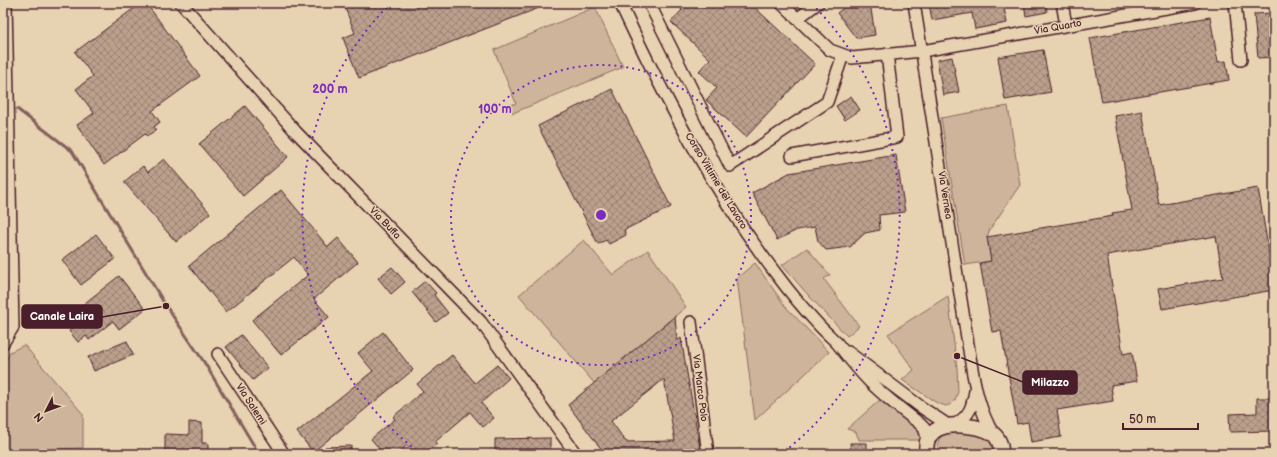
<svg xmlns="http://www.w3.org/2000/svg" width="1277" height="457" viewBox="0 0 1277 457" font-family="'Balsamiq Sans',sans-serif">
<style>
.green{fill:#ceb49b;stroke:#8c6a63}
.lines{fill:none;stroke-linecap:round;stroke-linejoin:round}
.stream{stroke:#84615d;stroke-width:3}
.building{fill:url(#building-cross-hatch);stroke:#4a1f2b;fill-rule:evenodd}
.minor-casing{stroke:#4a1f2b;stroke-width:14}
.major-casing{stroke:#4a1f2b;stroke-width:17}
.minor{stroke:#e7d2b1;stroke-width:11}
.major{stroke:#e7d2b1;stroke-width:14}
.ring{fill:none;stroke:#7b2cbf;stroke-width:2;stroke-dasharray:2 4}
.labels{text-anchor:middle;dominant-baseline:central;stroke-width:3;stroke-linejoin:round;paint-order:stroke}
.street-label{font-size:10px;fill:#4a1f2b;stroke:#e7d2b1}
.centre{fill:#7b2cbf;stroke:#e7d2b1;stroke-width:2}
.ring-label{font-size:12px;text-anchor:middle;font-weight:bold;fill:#7b2cbf;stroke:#e7d2b1;stroke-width:3;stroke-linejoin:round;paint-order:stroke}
.leader{fill:none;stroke:#4a1f2b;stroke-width:1.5}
.callout-dot{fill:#4a1f2b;stroke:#e7d2b1;stroke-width:1.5}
.callout{fill:#4a1f2b;stroke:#4a1f2b;stroke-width:1.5}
.callout-label{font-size:11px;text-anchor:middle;font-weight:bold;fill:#fff}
</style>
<defs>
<pattern id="building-cross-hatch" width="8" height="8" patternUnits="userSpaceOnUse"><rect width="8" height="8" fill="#bba08c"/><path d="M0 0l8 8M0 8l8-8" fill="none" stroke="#9a8273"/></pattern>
</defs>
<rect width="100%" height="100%" fill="#e7d2b1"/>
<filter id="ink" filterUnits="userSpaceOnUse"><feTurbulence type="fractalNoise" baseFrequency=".025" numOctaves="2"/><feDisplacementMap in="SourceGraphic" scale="8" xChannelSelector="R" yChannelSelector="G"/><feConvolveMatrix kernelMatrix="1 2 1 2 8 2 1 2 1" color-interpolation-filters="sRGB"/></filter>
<g filter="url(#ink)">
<path class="green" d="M595,7L623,67L513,113L509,106L516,103L494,50Z
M1008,106L1020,185L990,229L987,237L991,261L965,265L941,118Z
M584,240L613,275L648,250L686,307L594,383L519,295Z
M807,248L830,275L824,279L859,326L847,336L809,296L782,265Z
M755,263L785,306L829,352L755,420L737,278Z
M948,296L957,368L958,392L955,400L951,404L946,406L937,403L902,380L914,370L888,334Z
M24,345L83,414V448L29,450L28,454H3V367L10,352Z
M881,399L919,429L922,440H859L856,432L847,429Z
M951,429L987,436C991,442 993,447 991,454H939C934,443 941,434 951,429Z"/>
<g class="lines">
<path class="stream" d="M17,109L72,151L166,306L204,362L259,454"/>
</g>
<path class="building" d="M141,3H146L200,76L152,111L160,122L154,127L156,130L147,136L145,134L104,165L77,125L94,113L76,89L93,76L75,52Z
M343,3H549V4L359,78L343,38L355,33Z
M675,3H750L815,64L746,137L706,100L717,88L699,71L710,59L671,22L682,10Z
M850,3H870L875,35L856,38L837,13Z
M929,3H988V5L1003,3L1007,23L975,29L972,13L932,20Z
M1024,3H1046L1047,12L1026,16Z
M1274,13V57L1258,58L1254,14Z
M1210,17L1218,62L1226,61L1229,80L1102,102L1090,38Z
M1043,50L1051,92L1005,100L998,57Z
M952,57L959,92L943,95L937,60Z
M612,89L671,207L624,230L626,235L609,244L606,240L598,244L538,126Z
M851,96L860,110L845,120L836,106Z
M245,106L288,157L243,196L199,144Z
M1142,111L1159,205L1258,188L1274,282V290L1162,309L1158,289L1223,278L1216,236L1107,255L1123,354L1132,352L1137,381L1111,385L1113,401L1057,410L1061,437L1031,442L1028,422L1017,424L1001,331L992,332L980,263L991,261L987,237L1113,216L1112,213L1132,210L1115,116Z
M896,155L905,212L879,215L880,230L865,233L850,247L826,250L818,241L815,227L797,230L777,240L752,193L789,173Z
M164,159L210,213L176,242L124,182L143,166L148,172Z
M281,190L328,247L338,238L358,262L314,299L329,317L281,355L252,320L308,275L294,257L226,312L189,266Z
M96,234L115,259L81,285L62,260Z
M392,267L405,282L391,294L378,278Z
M119,276L145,309L119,329L113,321L89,340L86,336L78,342L69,331L78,323L71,314Z
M425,281L436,293L434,295L448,313L436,322L412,292Z
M675,316L677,341L681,338L701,454H605L568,405ZM664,379L675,441L626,442L611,421Z
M383,332L413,370L313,452L297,432L373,371L358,353Z
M241,335L268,368L253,380L226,347Z
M127,341L133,355L94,371L88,357Z
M452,355L475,383L497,365L509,378L481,403L494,418L483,427L470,412L435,442L437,444L424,454H414L407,445L397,454H384L371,439L395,419L393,417L423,391L417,384Z
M1257,398H1274V431L1230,432L1229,414L1257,413Z
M189,422L202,423V443H208V454H196V451H165V434L189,435Z
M550,438V454H495V439Z
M850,443H867V454H851Z
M351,446V454H325V447Z"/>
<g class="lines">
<defs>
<path id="minor" d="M181,3L296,132L481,322L576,454
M620,3C664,97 713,192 777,275C789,291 802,307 816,322C822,329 830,336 837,343C848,357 858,370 870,382C885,397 902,410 919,423L924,428L928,440
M649,3L730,166L827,102L843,55
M781,3L830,50L852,58L922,51L1195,3
M914,3L971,363C975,387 980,412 993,433
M1062,3L1066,25
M1235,3L1241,60
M797,19L818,3
M792,156L897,137L887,54
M691,322L708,454
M3,343L13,327L6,3
M848,352L921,407L948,425
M218,354L284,454
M956,424C970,415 972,407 975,391"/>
<path id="major" d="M927,454C922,428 947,423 967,426C985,428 1002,432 1001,454"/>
</defs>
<use href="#minor" class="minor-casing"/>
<use href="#major" class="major-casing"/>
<use href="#minor" class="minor"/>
<use href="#major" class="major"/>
</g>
</g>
<g class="ring">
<circle cx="601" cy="215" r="150"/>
<path d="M421 454A299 299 0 0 1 390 4M812 4A299 299 0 0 1 781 454"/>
</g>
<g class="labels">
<g class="street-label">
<text transform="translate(1058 27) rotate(-10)">Via Quarto</text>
<text transform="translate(716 181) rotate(59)">Corso Vittime del Lavoro</text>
<text transform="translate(945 195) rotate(81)">Via Vernea</text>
<text transform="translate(385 223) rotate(46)">Via Buffa</text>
<text transform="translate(700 388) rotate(83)">Via Marco Polo</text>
<text transform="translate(251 404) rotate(57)">Via Salemi</text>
</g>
</g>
<circle cx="601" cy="215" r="6" class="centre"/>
<g class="ring-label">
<text x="330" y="93">200 m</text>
<text x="495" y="113">100 m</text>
</g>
<path class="leader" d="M166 306L102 317M957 356L1023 382"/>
<g class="callout-dot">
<circle cx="166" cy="306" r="4"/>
<circle cx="957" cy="356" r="4"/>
</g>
<g class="callout">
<rect x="22" y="305" width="80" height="23" rx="4"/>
<rect x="1023" y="371" width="54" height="23" rx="4"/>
</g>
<g class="callout-label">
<text x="62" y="320">Canale Laira</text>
<text x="1050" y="386">Milazzo</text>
</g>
<rect width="1277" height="457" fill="none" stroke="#e7d2b1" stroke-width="16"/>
<rect x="8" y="8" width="1261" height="441" fill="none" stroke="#4a1f2b" stroke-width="1.5" filter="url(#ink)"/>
<g transform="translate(46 411) rotate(228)" stroke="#e7d2b1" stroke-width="3" paint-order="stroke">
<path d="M0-3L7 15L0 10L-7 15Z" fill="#4a1f2b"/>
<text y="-6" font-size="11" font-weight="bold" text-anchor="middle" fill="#4a1f2b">N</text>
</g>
<path d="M1123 423v6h75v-6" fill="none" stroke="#4a1f2b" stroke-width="2"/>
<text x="1129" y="423" font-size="12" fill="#4a1f2b" stroke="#e7d2b1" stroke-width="3" paint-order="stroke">50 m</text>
</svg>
